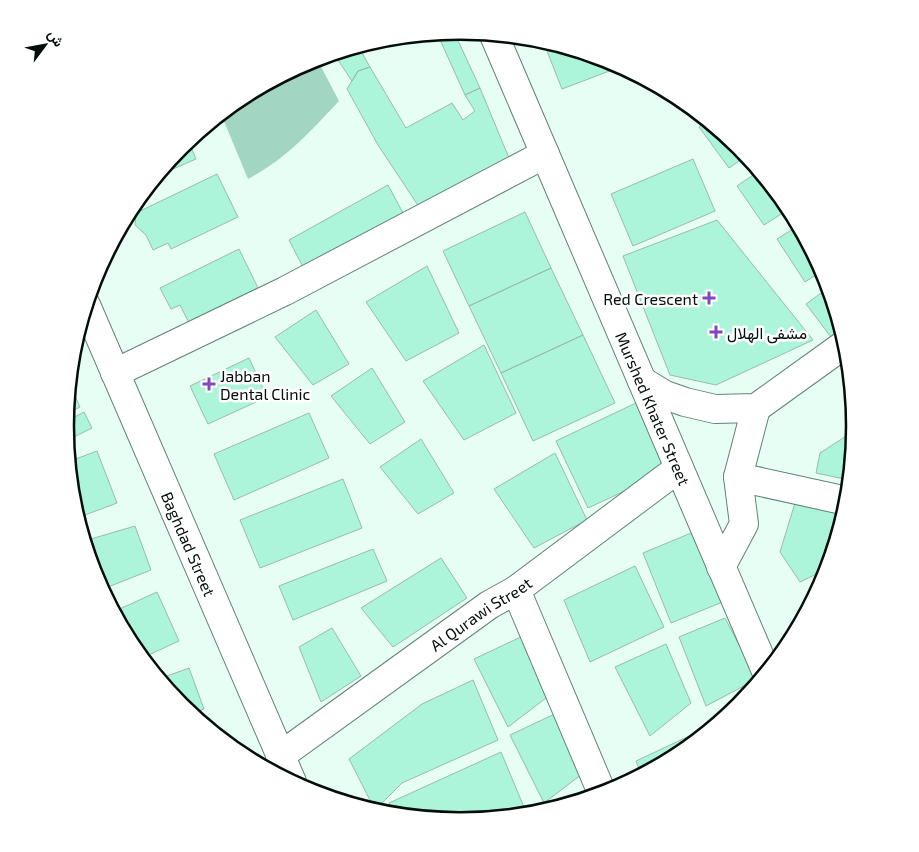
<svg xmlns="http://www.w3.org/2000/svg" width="919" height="852" viewBox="0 0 919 852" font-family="'Exo 2',Vazirmatn,sans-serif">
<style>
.green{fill:#a2d6c2}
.building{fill:#adf5da;stroke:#98bbad}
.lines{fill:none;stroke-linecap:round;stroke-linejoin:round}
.minor-casing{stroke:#618376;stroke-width:30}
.major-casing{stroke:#618376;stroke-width:30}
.minor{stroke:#fff;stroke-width:28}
.major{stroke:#fff;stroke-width:28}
.poi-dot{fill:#8147bd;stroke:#fff;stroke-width:2}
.labels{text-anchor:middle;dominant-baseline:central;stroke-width:5;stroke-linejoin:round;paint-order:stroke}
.poi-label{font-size:16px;fill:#030e0a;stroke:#fff;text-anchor:start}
.street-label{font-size:16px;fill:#030e0a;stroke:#fff}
.rim{fill:none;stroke:#030e0a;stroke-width:2.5}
</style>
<rect width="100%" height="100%" fill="#e7fef4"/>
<path class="green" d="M317,59L339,101C310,132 286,159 248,179L221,114L240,98Z"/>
<path class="building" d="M454,32L480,88L465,95L437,33Z
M543,41L609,61L612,70L562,89Z
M358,46L370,67L358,71L352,81L334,54Z
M370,67L406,128L452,103L463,120L475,111L465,95L480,88L509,158L429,222L378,145L347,89L358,71Z
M677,97L679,98L699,115L694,119Z
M707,121L739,147L746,156L729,168L699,127Z
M188,140L196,159L157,176L181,147Z
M693,159L715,211L633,246L611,194Z
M759,171L789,209L764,225L737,186Z
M217,174L238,217L171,249L168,243L153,250L146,235L135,225L136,213Z
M388,185L403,213L303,267L289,240Z
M525,212L551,268L469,306L443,251Z
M717,220L813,340L716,385L670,375L623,256Z
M798,226L822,271L805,282L777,239Z
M239,249L261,294L192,329L180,305L171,309L160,288Z
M427,266L459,333L406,361L366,302Z
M551,268L583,335L501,373L469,306Z
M828,288L844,340L837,345L806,304Z
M316,310L349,364L313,385L275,337Z
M583,335L615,403L533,441L501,373Z
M484,345L516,413L464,440L423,381Z
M249,358L267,397L208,424L190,386Z
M372,368L405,422L370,444L331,396Z
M69,383L80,407L66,414Z
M638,402L670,470L588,508L556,441Z
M84,412L92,428L66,441L65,422Z
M309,413L329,458L234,500L214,454Z
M854,431L849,480L816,473L820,453Z
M421,439L454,493L418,514L380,467Z
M97,451L117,503L77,518L72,503L68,462Z
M555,453L587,520L534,548L494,489Z
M343,479L362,528L260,568L240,520Z
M795,503L845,510L827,569L800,582L780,552Z
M135,526L151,570L103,589L84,541Z
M696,531L725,601L671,623L643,553Z
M373,549L387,581L293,620L279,586Z
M441,558L467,598L393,647L361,608Z
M635,566L664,627L590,662L564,600Z
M157,592L179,641L142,658L131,645L113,612Z
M725,618L757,679L706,706L679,637Z
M332,628L361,676L321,702L299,647Z
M525,635L550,695L508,727L474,659Z
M666,644L691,703L650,736L615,667Z
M189,668L204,709L191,714L180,705L159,679Z
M473,680L498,740L402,783L375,810L349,759L422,704Z
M561,711L586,771L544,803L510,735Z
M702,730L704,734L679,754L641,774L636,761Z
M501,752L526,812L517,815L459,821L394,814L389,803Z"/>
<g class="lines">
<defs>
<path id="minor" d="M115,373L285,291L545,154
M738,477L847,501
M516,590L602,793"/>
<g id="major">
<path id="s1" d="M494,35L766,671"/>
<path id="s2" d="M86,305L292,782"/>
<path d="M642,381L665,395L685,402L715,409L756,408L845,344"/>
<path d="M721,567L744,524L738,477L756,408"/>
<path id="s3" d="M280,756L489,605L516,590L679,468"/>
</g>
</defs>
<use href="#minor" class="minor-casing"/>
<use href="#major" class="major-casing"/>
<use href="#minor" class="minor"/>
<use href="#major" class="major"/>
</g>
<g class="poi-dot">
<path d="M706.5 290.5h5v5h5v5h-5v5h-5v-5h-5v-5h5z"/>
<path d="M713.5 324.5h5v5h5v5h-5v5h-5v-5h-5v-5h5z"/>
<path d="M206.5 376.5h5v5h5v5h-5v5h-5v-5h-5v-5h5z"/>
</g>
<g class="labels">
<g class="poi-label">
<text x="698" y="298" text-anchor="end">Red Crescent</text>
<text x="727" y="332">مشفى الهلال</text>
<text x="220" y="375">Jabban<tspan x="220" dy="18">Dental Clinic</tspan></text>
</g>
<g class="street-label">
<text stroke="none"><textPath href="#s1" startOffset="406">Murshed Khater Street</textPath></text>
<text stroke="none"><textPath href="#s2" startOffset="260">Baghdad Street</textPath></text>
<text stroke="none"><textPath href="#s3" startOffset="246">Al Qurawi Street</textPath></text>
</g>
</g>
<path d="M0 0H919V852H0ZM74 426a386 386 0 1 1 772 0a386 386 0 1 1-772 0Z" fill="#fff" fill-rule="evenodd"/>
<path class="rim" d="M74 426a386 386 0 1 1 772 0a386 386 0 1 1-772 0Z"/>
<g transform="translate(45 45) rotate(58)" stroke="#ffffff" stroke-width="4" paint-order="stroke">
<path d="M0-4L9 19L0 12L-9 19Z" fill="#030e0a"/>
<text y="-8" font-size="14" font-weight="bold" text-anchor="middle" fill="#030e0a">ش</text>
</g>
</svg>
